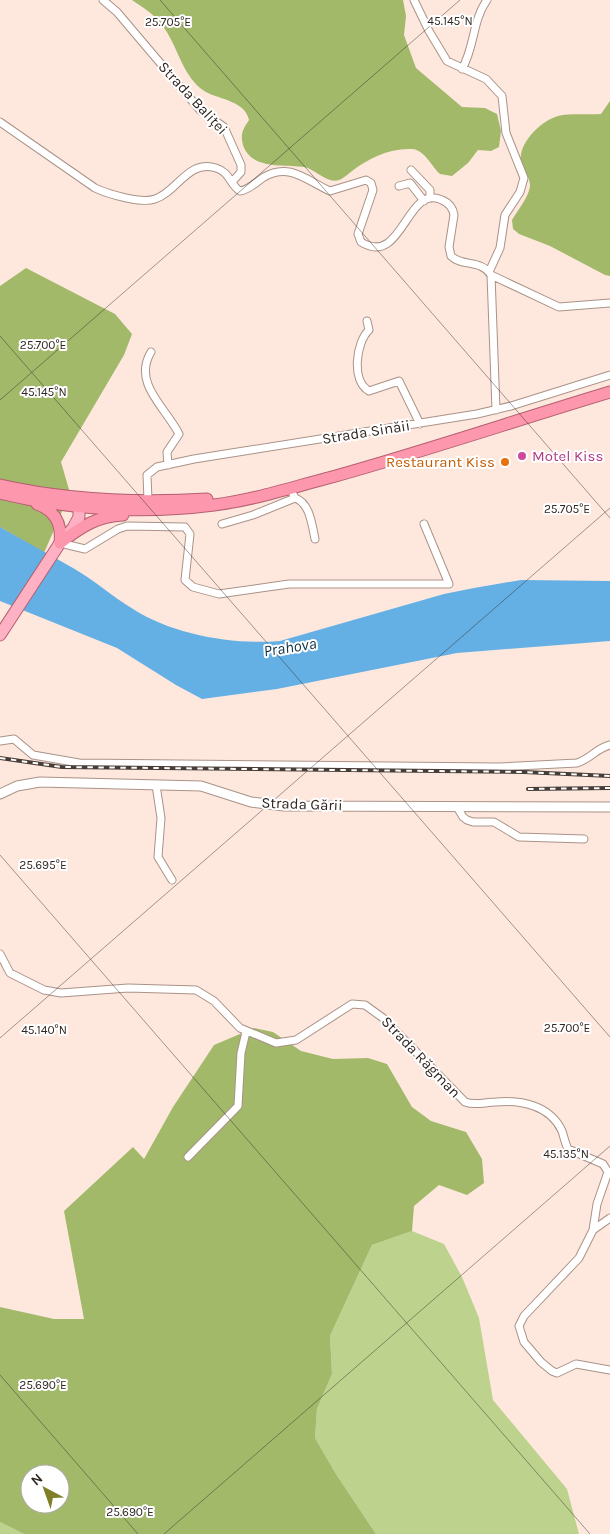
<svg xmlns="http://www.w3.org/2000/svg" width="610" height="1534" viewBox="0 0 610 1534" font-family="Karla,sans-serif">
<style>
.green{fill:#bdd28d}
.forest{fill:#a2b96a;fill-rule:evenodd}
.water{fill:#64b0e4}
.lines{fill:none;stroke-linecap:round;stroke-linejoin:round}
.minor-casing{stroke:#aa9286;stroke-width:9}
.tertiary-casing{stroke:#aa9286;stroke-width:11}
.primary-casing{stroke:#b55f70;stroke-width:13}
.trunk-casing{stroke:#b55f70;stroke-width:13}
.minor{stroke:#fff;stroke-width:7}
.tertiary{stroke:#fff;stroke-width:9}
.primary{stroke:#fdb1c2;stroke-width:11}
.trunk{stroke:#fc97ae;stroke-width:11}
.rail-casing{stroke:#473c36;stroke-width:4}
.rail{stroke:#fff;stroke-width:2;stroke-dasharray:5.5;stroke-linecap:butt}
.ticks{fill:none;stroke:#312722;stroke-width:1;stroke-opacity:0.45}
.hotel-dot{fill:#d1479c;stroke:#fff;stroke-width:2}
.food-dot{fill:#e8710a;stroke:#fff;stroke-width:2}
.labels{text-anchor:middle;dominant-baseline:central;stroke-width:4;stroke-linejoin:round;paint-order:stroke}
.street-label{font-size:15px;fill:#312722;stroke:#fff}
.hotel-label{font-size:15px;fill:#b23c85;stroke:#fff;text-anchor:start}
.food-label{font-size:15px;fill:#c56008;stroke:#fff;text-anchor:end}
.water-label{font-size:16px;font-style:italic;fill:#113349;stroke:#fff}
.ticks-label{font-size:12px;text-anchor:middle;fill:#312722;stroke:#fff;stroke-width:4;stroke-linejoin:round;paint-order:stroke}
</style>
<rect width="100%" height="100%" fill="#fee8de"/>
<path class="green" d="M412,1231L444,1244L462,1277L479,1318L493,1400L567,1489L579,1534H376L336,1474L315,1438L317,1409L332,1374L330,1336L372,1245Z
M0,1522L24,1534H0Z"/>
<path class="forest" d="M132,0H403L406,16L404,35L416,68L462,107L485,108L497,114L501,131L499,147L491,151L478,150L468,163L452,176L440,174C431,166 425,150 412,149C389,148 369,158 352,171C348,174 343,179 339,180C327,184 315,169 304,167C284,164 251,170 243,145C240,134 243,129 249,120C245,101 221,100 206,92C182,78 178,45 162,25C154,14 142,7 132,0Z
M610,101V276L605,275L550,246L519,234L513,229L512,220C517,211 529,197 530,186C530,176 523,170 521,161C518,143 542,120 558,116C569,113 588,115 601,114Z
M26,268L115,314L132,334L124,355L61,462L70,493L44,553L0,527V286Z
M254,1028L273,1032L301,1051L333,1059L368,1058L387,1064L412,1107L431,1121L466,1132L482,1159L484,1183L467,1195L439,1185L414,1206L412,1231L372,1245L330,1336L332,1374L317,1409L315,1438L336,1474L376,1534H24L0,1522V1307L54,1319H84L64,1211L133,1147L144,1159L173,1107L214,1045ZM30,1474H60V1504H30Z"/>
<path class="water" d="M0,527C24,541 49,554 73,568C94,580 113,597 133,609C174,635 233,645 280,641L444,594L474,588L521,580L610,581V641L457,653L277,689L202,699L176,685L117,648L0,601Z"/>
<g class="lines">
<defs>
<path id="minor" d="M103,0L117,12L200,110L224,127L241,165V172L232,182
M414,0L429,31L447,61L486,79L502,96L506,133L524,178L520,192L505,215L500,248L489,272
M462,69C475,47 472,21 487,0
M0,122L95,188C108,194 141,204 155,199C177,192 188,159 216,168C230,172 230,185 240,191C249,190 256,182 264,177C290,162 307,181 330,191L366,180L371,183L373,190L358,234L361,242C403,268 406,183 442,200C449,203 453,208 454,215L449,247L451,256C462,267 481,259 491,275L496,410
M411,170L430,190V198
M399,186L410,183L424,201
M491,275L559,307L610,303
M367,321L369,330C356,342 351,381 369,391L399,381L420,424
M151,352C132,383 166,408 179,434L167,452L168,465
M293,494L295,498C310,503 312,525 315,539
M148,500L147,475L157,467L194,459L477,414L511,406L610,375
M222,524L253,515L295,498
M60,543L85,549L118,529L127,526L185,527L190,534L185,580L193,587L219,594L289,584H449L424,524
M0,741L14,739L33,755L79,763L499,767L577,763C590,759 597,748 610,745
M156,785L161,818L158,857L172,880
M457,807L463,817L467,820L473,822H494L519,837L584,839
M0,954L10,973L44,990L61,993L128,988L196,990L214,1001L240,1028L276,1043L296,1040L352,1004L365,1005L383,1018L465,1102C475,1106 485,1102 496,1102C521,1100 550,1105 562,1131C564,1137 565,1143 568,1149L603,1164L608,1172L597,1204L593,1230L579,1258L524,1316L519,1326L524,1342L541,1362L552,1371L557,1373L576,1364L610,1370
M188,1157L238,1106L241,1053L246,1032
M593,1230L610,1218"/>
<path id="tertiary" d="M0,794L17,786L40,782L201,786L251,802L284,806L610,807"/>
<path id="primary" d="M0,635L60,543L73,528L79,517V506"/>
<path id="trunk" d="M0,485C67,500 139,503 207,499
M0,493C69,510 144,514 214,505C254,500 293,487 332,477C425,451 517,420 610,392
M37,504C56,511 62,524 60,543
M60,543C81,527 97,516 123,515"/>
</defs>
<use href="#minor" class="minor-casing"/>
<use href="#tertiary" class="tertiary-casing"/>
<use href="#primary" class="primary-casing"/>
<use href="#trunk" class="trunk-casing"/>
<use href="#minor" class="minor"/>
<use href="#tertiary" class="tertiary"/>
<use href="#primary" class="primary"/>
<use href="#trunk" class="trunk"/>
<defs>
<path id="rail" d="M0,758L62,767L524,772L610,776
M528,789L610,788"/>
</defs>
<use href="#rail" class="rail-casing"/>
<use href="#rail" class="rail"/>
</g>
<path class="ticks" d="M160,0L610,518M0,336L610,1037M0,400L460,0M0,855L590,1534M0,1038L610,508M0,1375L138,1534M164,1534L610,1146"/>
<circle class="hotel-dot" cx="522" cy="456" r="5"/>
<circle class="food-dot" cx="505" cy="462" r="5"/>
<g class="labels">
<g class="street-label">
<text transform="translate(193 98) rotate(47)">Strada Baliței</text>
<text transform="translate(366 432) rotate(-9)">Strada Sinăii</text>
<text transform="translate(302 804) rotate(2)">Strada Gării</text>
<text transform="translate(421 1057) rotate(46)">Strada Răgman</text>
</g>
<g class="hotel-label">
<text x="532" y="456">Motel Kiss</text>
</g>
<g class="food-label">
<text x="495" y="462">Restaurant Kiss</text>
</g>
<g class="water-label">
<text transform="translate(290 647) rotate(-9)">Prahova</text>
</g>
</g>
<g class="ticks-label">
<text x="450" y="25">45.145°N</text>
<text x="168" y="26">25.705°E</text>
<text x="43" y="349">25.700°E</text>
<text x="44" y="396">45.145°N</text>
<text x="567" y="513">25.705°E</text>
<text x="43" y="869">25.695°E</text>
<text x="567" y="1032">25.700°E</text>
<text x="44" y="1034">45.140°N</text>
<text x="566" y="1158">45.135°N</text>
<text x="43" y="1389">25.690°E</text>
<text x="130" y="1516">25.690°E</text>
</g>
<g transform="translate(45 1489) rotate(319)"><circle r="24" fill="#ffffff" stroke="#ada9a7"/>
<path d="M0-4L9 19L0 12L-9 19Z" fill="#7f7f28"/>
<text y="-8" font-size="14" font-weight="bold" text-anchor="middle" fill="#312722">N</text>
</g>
</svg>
